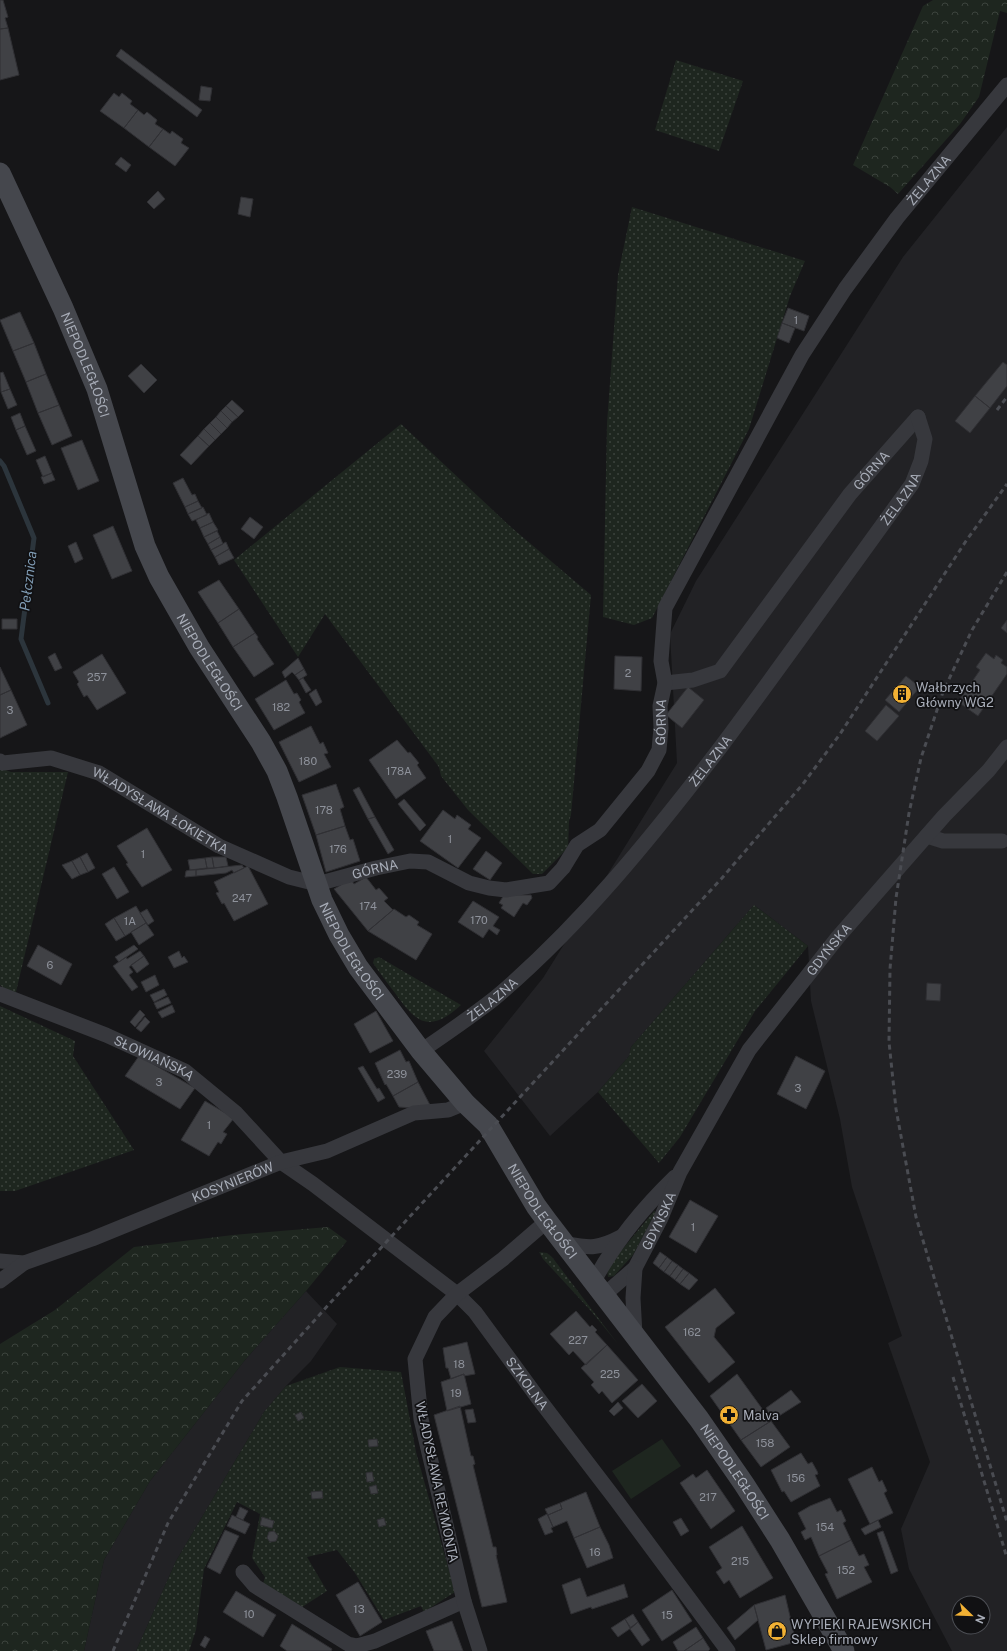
<svg xmlns="http://www.w3.org/2000/svg" width="1007" height="1651" viewBox="0 0 1007 1651" font-family="'Public Sans',sans-serif">
<style>
.built{fill:#222225;fill-rule:evenodd}
.grass{fill:url(#grass-dots)}
.forest{fill:url(#forest-crowns)}
.pitch{fill:#1e261f}
.lines{fill:none;stroke-linecap:round;stroke-linejoin:round}
.stream{stroke:#2c353c;stroke-width:5}
.building{fill:#404145;stroke:#303034}
.street{stroke:#37383d;stroke-width:15}
.secondary{stroke:#45474d;stroke-width:21}
.rail{stroke:#4a4c52;stroke-width:3;stroke-dasharray:5 4;stroke-linecap:butt}
.labels{text-anchor:middle;dominant-baseline:central;stroke-width:3.5;stroke-linejoin:round;paint-order:stroke}
.number-label{font-size:11px;fill:#8e929b}
.street-label{font-size:13px;fill:#a8adb8;stroke:#111113}
.poi-label{font-size:13px;fill:#a8adb8;stroke:#111113;text-anchor:start}
.water-label{font-size:14px;font-style:italic;fill:#7f9bb3;stroke:#111113}
</style>
<defs>
<pattern id="grass-dots" width="8" height="8" patternUnits="userSpaceOnUse"><rect width="8" height="8" fill="#1e261f"/><path d="M2 2h.1M6 6h.1" fill="none" stroke="#3c433d" stroke-width="1.8" stroke-linecap="round"/></pattern>
<pattern id="forest-crowns" width="20" height="18" patternUnits="userSpaceOnUse"><rect width="20" height="18" fill="#1e261f"/><path d="M2 6a3 3 0 1 1 6 0M12 15a3 3 0 1 1 6 0" fill="none" stroke="#3c433d"/></pattern>
</defs>
<rect width="100%" height="100%" fill="#161618"/>
<path class="built" d="M1007,127V1651H952L909,1569L901,1529L930,1462L888,1343L902,1336L852,1187L840,1119L811,1001L808,946L754,905L631,1047L629,1056L598,1092L550,1136L484,1051L543,978L677,763L670,634L696,581L903,257ZM959,1603H983V1627H959Z
M306,1291L337,1324L311,1361L286,1386L264,1412L176,1561L136,1651H84L104,1560L150,1481L245,1360Z"/>
<path class="grass" d="M676,60L743,81L719,151L655,130Z
M632,207L805,261L790,296L749,429L652,618L634,625L603,617L607,423L618,275Z
M401,424L512,528L591,595L571,815L569,821L568,848L542,874H533L468,810L441,776L439,767L325,614L298,657L234,560Z
M0,768L11,772H68L15,996L0,985Z
M754,905L808,946L755,1011L680,1137L659,1163L598,1092L629,1056L631,1047Z
M379,957L461,1005C429,1034 416,1023 395,993C387,983 380,973 373,963L374,959Z
M0,1006L75,1041L73,1056L134,1150L15,1191H0Z
M654,1211L656,1212L633,1255L614,1276L608,1277L607,1270L611,1263Z
M539,1252L547,1253L552,1257L618,1344L591,1311L543,1259Z
M340,1367L401,1372L416,1452L455,1592L424,1612L421,1606L384,1620L355,1573L337,1550L307,1557L327,1591L302,1607L263,1584L265,1577L252,1558L260,1514L237,1502L204,1569L196,1630L189,1651H136L176,1561L264,1412L286,1386Z"/>
<path class="forest" d="M933,0H1007V13L1000,11L979,97L960,124L898,194L890,187L853,165L923,6Z
M328,1227L347,1241L306,1291L245,1360L150,1481L104,1560L84,1651H0V1344L55,1310L134,1247L233,1235Z"/>
<path class="pitch" d="M662,1439L681,1466L631,1499L612,1471Z"/>
<g class="lines">
<path class="stream" d="M0,461L4,466L34,538L21,639L48,703"/>
</g>
<path class="building" d="M0,0H3L8,17L5,18L8,28L0,29Z
M8,28L19,75L0,80V29Z
M121,49L202,110L197,117L116,56Z
M201,86L212,88L210,101L199,100Z
M114,93L119,97L122,93L132,101L130,104L138,110L124,128L100,111Z
M138,110L144,115L147,112L157,120L155,124L163,129L149,147L124,128Z
M163,129L170,134L172,131L183,139L181,143L189,148L175,166L149,147Z
M121,157L131,165L126,172L115,164Z
M158,191L165,199L154,209L147,202Z
M241,197L253,199L250,217L238,214Z
M788,308L809,316L804,331L782,323Z
M20,312L34,343L13,351L0,320Z
M782,323L795,328L789,343L777,338Z
M34,343L46,374L26,382L13,351Z
M1003,362L1007,365V386L990,408L975,396Z
M141,364L157,380L144,393L128,376Z
M3,372L10,389L1,392L0,373Z
M46,374L59,405L38,413L26,382Z
M10,389L17,405L8,409L1,392Z
M975,396L990,408L970,433L955,421Z
M232,400L244,411L238,417L226,406Z
M59,405L72,436L52,445L38,413Z
M226,406L238,417L232,422L221,411Z
M221,411L232,422L227,428L216,417Z
M20,413L25,426L16,430L11,417Z
M216,417L227,428L221,434L210,423Z
M210,423L221,434L215,440L204,429Z
M25,426L36,451L27,455L16,430Z
M204,429L215,440L209,446L198,436Z
M198,436L209,446L191,465L180,455Z
M82,440L99,481L78,490L61,448Z
M45,456L52,473L43,477L36,460Z
M52,473L55,480L44,484L41,477Z
M183,478L192,495L195,494L198,501L185,507L173,483Z
M198,501L202,508L188,514L185,507Z
M203,507L207,515L192,521L188,514Z
M209,513L213,522L200,528L196,520Z
M250,517L263,527L254,539L241,529Z
M213,522L218,530L204,537L200,528Z
M113,526L132,571L112,579L93,535Z
M217,531L220,537L208,544L204,537Z
M220,537L223,544L211,550L208,544Z
M76,542L83,559L75,563L68,546Z
M226,542L229,549L215,557L211,550Z
M229,549L234,558L219,565L215,557Z
M219,580L239,609L218,623L198,592Z
M239,609L255,633L233,647L218,623Z
M2,619H17V629H2Z
M1007,620V633L1001,628Z
M255,633L258,637L257,639L274,664L254,677L233,647Z
M55,653L62,668L55,671L48,657Z
M986,653L994,659L996,655L1003,660L1001,663L1007,667V674L978,716L958,702L980,670L976,667Z
M102,654L126,693L97,710L87,695L84,697L77,684L79,682L73,672Z
M615,656L642,657L641,691L614,689Z
M298,658L304,669L295,675L292,672L285,678L282,672Z
M0,667L11,690L0,695Z
M304,669L307,675L299,680L295,675Z
M906,676L920,687L899,712L885,700Z
M303,678L311,690L306,693L299,680Z
M286,680L294,694L297,693L301,700L299,702L305,713L274,730L255,699Z
M688,687L704,700L682,728L666,715Z
M316,689L322,702L316,706L309,694Z
M11,690L27,725L0,738V695Z
M886,705L899,716L877,741L865,731Z
M311,726L320,744L323,742L328,753L324,754L331,767L299,782L279,742Z
M397,740L408,753L410,752L419,763L417,765L426,778L396,799L369,760Z
M336,784L344,807L340,809L345,826L316,835L302,795Z
M359,787L375,817L368,819L353,790Z
M404,799L426,825L420,831L398,804Z
M443,810L455,819L457,815L471,825L468,829L481,838L458,868L420,841Z
M375,817L394,850L388,854L368,819Z
M345,826L350,840L353,839L360,861L326,872L316,835Z
M147,828L172,870L142,887L126,864L128,863L117,846Z
M486,851L502,863L490,880L473,869Z
M87,853L95,868L88,872L80,857Z
M80,857L88,872L80,875L72,861Z
M212,857L214,868H207L205,858Z
M212,857H226L228,866L214,868Z
M205,858L207,868L190,870L188,860Z
M72,861L80,875L72,879L62,865Z
M242,865L244,868L234,873L232,870L226,873L196,876V870Z
M248,866L268,904L234,921L224,903L222,904L216,893L219,892L214,882Z
M114,867L129,892L117,899L102,874Z
M190,870H196V876L185,877L186,871Z
M366,877L376,890L379,888L388,898L384,901L393,910L368,931L334,889L351,879L354,884Z
M504,895H531L532,898L527,905L523,903L514,917L501,908L503,905L499,903Z
M473,901L499,917L493,926L500,930L497,935L489,929L483,938L458,922Z
M136,906L146,923L125,936L114,918Z
M147,909L154,921L148,925L140,913Z
M394,909L406,917L409,915L419,922L417,925L432,934L416,960L368,931Z
M114,918L125,936L116,941L105,924Z
M146,923L154,935L139,945L131,932Z
M38,945L72,964L61,985L27,966Z
M134,945L138,949L119,962L115,957Z
M140,951L144,956L129,967L133,972L129,975L138,987L132,991L113,966L126,957L127,959Z
M179,951L182,958L184,956L188,962L174,968L168,957Z
M144,956L149,964L137,973L131,965Z
M155,975L159,985L146,992L141,982Z
M927,983L941,984L940,1001L926,1000Z
M164,989L167,995L154,1002L150,995Z
M168,997L171,1003L157,1009L154,1003Z
M172,1005L175,1012L162,1018L158,1012Z
M140,1010L145,1015L135,1027L130,1022Z
M376,1011L393,1041L370,1053L354,1024Z
M145,1017L150,1022L141,1032L136,1028Z
M400,1050L406,1062L409,1061L418,1082L393,1096L386,1084L385,1085L375,1063Z
M139,1056L195,1088L180,1109L125,1076Z
M796,1056L825,1071L806,1109L777,1094Z
M363,1066L377,1089L379,1088L385,1098L378,1102L358,1068Z
M418,1082L430,1105L413,1108L399,1107L393,1096Z
M205,1101L234,1118L223,1132L227,1134L221,1144L218,1142L209,1156L181,1140Z
M690,1200L718,1216L696,1253L669,1237Z
M660,1252L667,1257L659,1268L653,1263Z
M667,1257L672,1261L664,1272L659,1268Z
M672,1261L678,1265L670,1276L664,1272Z
M678,1265L683,1269L675,1280L670,1276Z
M683,1269L689,1273L680,1284L675,1280Z
M689,1273L698,1280L689,1290L680,1284Z
M715,1288L735,1313L716,1328L714,1337L735,1362L709,1383L665,1327Z
M576,1311L590,1327L592,1325L597,1330L595,1332L607,1345L586,1365L573,1351L569,1355L550,1334Z
M467,1342L475,1374L464,1376V1374L451,1379L448,1368H446L443,1348Z
M607,1345L638,1380L612,1403L602,1391L599,1394L591,1385L594,1382L581,1368Z
M464,1374L471,1404L447,1411L441,1382Z
M737,1374L771,1421L741,1440L710,1396Z
M642,1384L657,1401L638,1418L622,1401Z
M791,1390L801,1402L771,1421L765,1413L768,1411L766,1408Z
M618,1402L623,1408L614,1416L609,1411Z
M460,1406L471,1456H473L475,1464L473,1465L489,1530L493,1547H496L497,1555H496L507,1602L482,1607L434,1415Z
M473,1409L476,1422L468,1423L465,1410Z
M301,1412L304,1418L298,1421L295,1415Z
M771,1421L790,1447L761,1467L741,1440Z
M377,1439L378,1446L369,1447L368,1440Z
M801,1453L808,1464L812,1462L817,1471L818,1474L815,1475L820,1486L791,1502L784,1491L782,1492L771,1470Z
M872,1467L879,1482L882,1480L887,1491L884,1493L893,1513L870,1524L848,1479Z
M707,1470L735,1511L711,1529L680,1483L693,1474L696,1478Z
M372,1472L374,1481L367,1482L366,1473Z
M376,1485L378,1493L371,1494L369,1487Z
M322,1491L323,1498L312,1499L311,1492Z
M586,1492L600,1527L574,1538L567,1521L553,1527L548,1515L562,1509L560,1503Z
M830,1498L837,1512L841,1510L846,1521L843,1523L851,1540L819,1556L811,1537L805,1540L801,1532L806,1529L798,1513L810,1506Z
M560,1503L562,1509L548,1515L545,1509Z
M240,1507L248,1511L243,1520L236,1517Z
M547,1514L553,1527L551,1528L553,1532L545,1535L538,1519Z
M232,1515L250,1524L245,1534L227,1526Z
M262,1517L274,1521L272,1528L260,1525Z
M384,1518L386,1525L379,1527L377,1520Z
M681,1518L689,1531L681,1536L673,1522Z
M878,1520L881,1527L865,1535L861,1529Z
M742,1526L773,1578L740,1598L729,1580L724,1584L716,1572L722,1568L709,1547Z
M600,1527L609,1545L613,1558L587,1568L574,1538Z
M225,1530L239,1536L220,1574L207,1567Z
M274,1531L278,1536L276,1541L270,1542L267,1538L269,1532Z
M883,1531L898,1571L891,1574L877,1533Z
M851,1540L859,1556L864,1554L869,1565L864,1567L872,1582L837,1599L825,1574L828,1573L819,1556Z
M580,1578L587,1597L624,1584L628,1597L592,1609L591,1607L571,1614L562,1585Z
M358,1582L382,1622L360,1636L336,1595Z
M672,1590L692,1621L662,1641L642,1610Z
M236,1591L276,1615L263,1637L223,1612Z
M785,1595L796,1642L766,1650L754,1605Z
M754,1605L758,1620L735,1640L727,1628Z
M633,1614L638,1622L630,1628L625,1619Z
M625,1619L631,1628L618,1637L611,1628Z
M452,1621L463,1651H434L426,1631Z
M638,1622L650,1640L642,1646L630,1629Z
M292,1624L332,1649L331,1651H287L280,1646Z
M696,1627L703,1638L684,1651H678L673,1642Z
M205,1636L210,1639L205,1648L200,1645Z
M703,1638L710,1649L708,1651H684Z"/>
<g class="lines">
<g class="street">
<path id="s1" d="M665,683L693,680L720,671L850,494L918,417"/>
<path id="s2" d="M0,761L3,763L51,758L99,773L219,846L289,877L317,884L376,868L410,861L428,862L469,883L489,888L506,890L549,883L563,868L577,845L600,830L648,771L659,750L661,728L660,706L665,683L661,661L665,608L802,355L845,289L897,218L1007,85"/>
<path d="M927,836L943,841H1002"/>
<path id="s3" d="M0,994L106,1035L185,1071L236,1113L281,1162L313,1184L457,1294L475,1312L538,1398L616,1500L728,1651"/>
<path id="s4" d="M421,1051C446,1034 471,1017 495,998C581,925 652,837 720,748C785,661 848,572 912,484L921,461L925,439L918,417"/>
<path d="M566,1244C591,1248 598,1249 621,1237"/>
<path id="s5" d="M0,1261L24,1263L92,1239L281,1162L327,1151L414,1113L448,1110L465,1103"/>
<path d="M0,1281L24,1263"/>
<path d="M594,1281C615,1242 643,1208 675,1177"/>
<path id="s6" d="M604,1295L635,1268L661,1218L680,1172L749,1050L838,937L944,816L989,770L1007,747"/>
<path d="M635,1335L633,1298L635,1268"/>
<path d="M243,1572L255,1586L340,1639L348,1644L357,1646L375,1641L464,1601"/>
<path d="M480,1651L464,1601L421,1419L415,1359L435,1317L457,1294L503,1259L547,1221"/>
</g>
<path class="secondary" id="s7" d="M0,173L63,308L97,389L145,546L159,577L199,647L261,742L277,771L287,797L322,900L339,935L358,967L421,1051L465,1103L488,1125L536,1206L547,1221L699,1419L744,1484L780,1540L844,1651"/>
<path class="rail" d="M997,410L1007,397
M1007,572L972,630L943,692L921,758L909,813L896,898L890,969L889,1042L896,1109L916,1217L1007,1522
M953,1377L1007,1558
M113,1651L168,1523L242,1401L331,1302L722,878L803,784L840,734L966,541L1007,484"/>
</g>
<defs>
<symbol id="building-disc" viewBox="-11 -11 22 22"><circle r="9.5" fill="#f2b134" stroke="#111113"/><path d="M-4-6H4V6H1V3H-1V6H-4ZM-2.5-4.3h1.7v1.8h-1.7ZM.8-4.3h1.7v1.8H.8ZM-2.5-1h1.7V.8h-1.7ZM.8-1h1.7V.8H.8Z" fill="#111"/></symbol>
<symbol id="pharmacy-disc" viewBox="-11 -11 22 22"><circle r="9.5" fill="#f2b134" stroke="#111113"/><path d="M-2-6h4v4h4v4h-4v4h-4v-4h-4v-4h4Z" fill="#111"/></symbol>
<symbol id="shop-disc" viewBox="-11 -11 22 22"><circle r="9.5" fill="#f2b134" stroke="#111113"/><path d="M-5-2.5h2.3a2.7 3.5 0 0 1 5.4 0H5L5.5 6h-11ZM-1.5-2.5h3a1.5 2.3 0 0 0-3 0Z" fill="#111"/></symbol>
</defs>
<g fill-rule="evenodd">
<use href="#building-disc" x="891" y="683" width="22" height="22"/>
<use href="#pharmacy-disc" x="718" y="1404" width="22" height="22"/>
<use href="#shop-disc" x="766" y="1620" width="22" height="22"/>
</g>
<g class="labels">
<g class="number-label">
<text x="796" y="320">1</text>
<text x="628" y="673">2</text>
<text x="97" y="677">257</text>
<text x="281" y="707">182</text>
<text x="10" y="710">3</text>
<text x="308" y="761">180</text>
<text x="399" y="771">178A</text>
<text x="324" y="810">178</text>
<text x="450" y="839">1</text>
<text x="338" y="849">176</text>
<text x="143" y="854">1</text>
<text x="242" y="898">247</text>
<text x="368" y="906">174</text>
<text x="479" y="920">170</text>
<text x="130" y="921">1A</text>
<text x="50" y="965">6</text>
<text x="397" y="1074">239</text>
<text x="159" y="1082">3</text>
<text x="798" y="1088">3</text>
<text x="209" y="1125">1</text>
<text x="693" y="1227">1</text>
<text x="692" y="1332">162</text>
<text x="578" y="1340">227</text>
<text x="459" y="1364">18</text>
<text x="610" y="1374">225</text>
<text x="456" y="1393">19</text>
<text x="765" y="1443">158</text>
<text x="796" y="1478">156</text>
<text x="708" y="1497">217</text>
<text x="825" y="1527">154</text>
<text x="595" y="1552">16</text>
<text x="740" y="1561">215</text>
<text x="846" y="1570">152</text>
<text x="359" y="1609">13</text>
<text x="249" y="1614">10</text>
<text x="667" y="1615">15</text>
</g>
<g class="street-label">
<text stroke="none"><textPath href="#s2" startOffset="1411">ŻELAZNA</textPath></text>
<text stroke="none"><textPath href="#s7" startOffset="210">NIEPODLEGŁOŚCI</textPath></text>
<text stroke="none"><textPath href="#s1" startOffset="308">GÓRNA</textPath></text>
<text stroke="none"><textPath href="#s4" startOffset="736">ŻELAZNA</textPath></text>
<text stroke="none"><textPath href="#s7" startOffset="534">NIEPODLEGŁOŚCI</textPath></text>
<text stroke="none"><textPath href="#s2" startOffset="792">GÓRNA</textPath></text>
<text stroke="none"><textPath href="#s4" startOffset="412">ŻELAZNA</textPath></text>
<text stroke="none"><textPath href="#s2" startOffset="174">WŁADYSŁAWA ŁOKIETKA</textPath></text>
<text stroke="none"><textPath href="#s2" startOffset="408">GÓRNA</textPath></text>
<text stroke="none"><textPath href="#s6" startOffset="416">GDYŃSKA</textPath></text>
<text stroke="none"><textPath href="#s7" startOffset="858">NIEPODLEGŁOŚCI</textPath></text>
<text stroke="none"><textPath href="#s4" startOffset="88">ŻELAZNA</textPath></text>
<text stroke="none"><textPath href="#s3" startOffset="167">SŁOWIAŃSKA</textPath></text>
<text stroke="none"><textPath href="#s5" startOffset="248">KOSYNIERÓW</textPath></text>
<text stroke="none"><textPath href="#s7" startOffset="1182">NIEPODLEGŁOŚCI</textPath></text>
<text stroke="none"><textPath href="#s6" startOffset="94">GDYŃSKA</textPath></text>
<text stroke="none"><textPath href="#s3" startOffset="667">SZKOLNA</textPath></text>
<text stroke="none"><textPath href="#s7" startOffset="1506">NIEPODLEGŁOŚCI</textPath></text>
<text transform="translate(437 1482) rotate(78)">WŁADYSŁAWA REYMONTA</text>
</g>
<g class="poi-label">
<text x="916" y="687">Wałbrzych<tspan x="916" dy="15">Główny WG2</tspan></text>
<text x="743" y="1415">Malva</text>
<text x="791" y="1624">WYPIEKI RAJEWSKICH<tspan x="791" dy="15">Sklep firmowy</tspan></text>
</g>
<g class="water-label">
<text transform="translate(28 581) rotate(-83)">Pełcznica</text>
</g>
</g>
<g transform="translate(971 1615) rotate(113)"><circle r="19" fill="#111113" stroke="#4d4f55"/>
<path d="M0-3L7 15L0 10L-7 15Z" fill="#f2b134"/>
<text y="-6" font-size="11" font-weight="bold" text-anchor="middle" fill="#a8adb8">N</text>
</g>
</svg>
